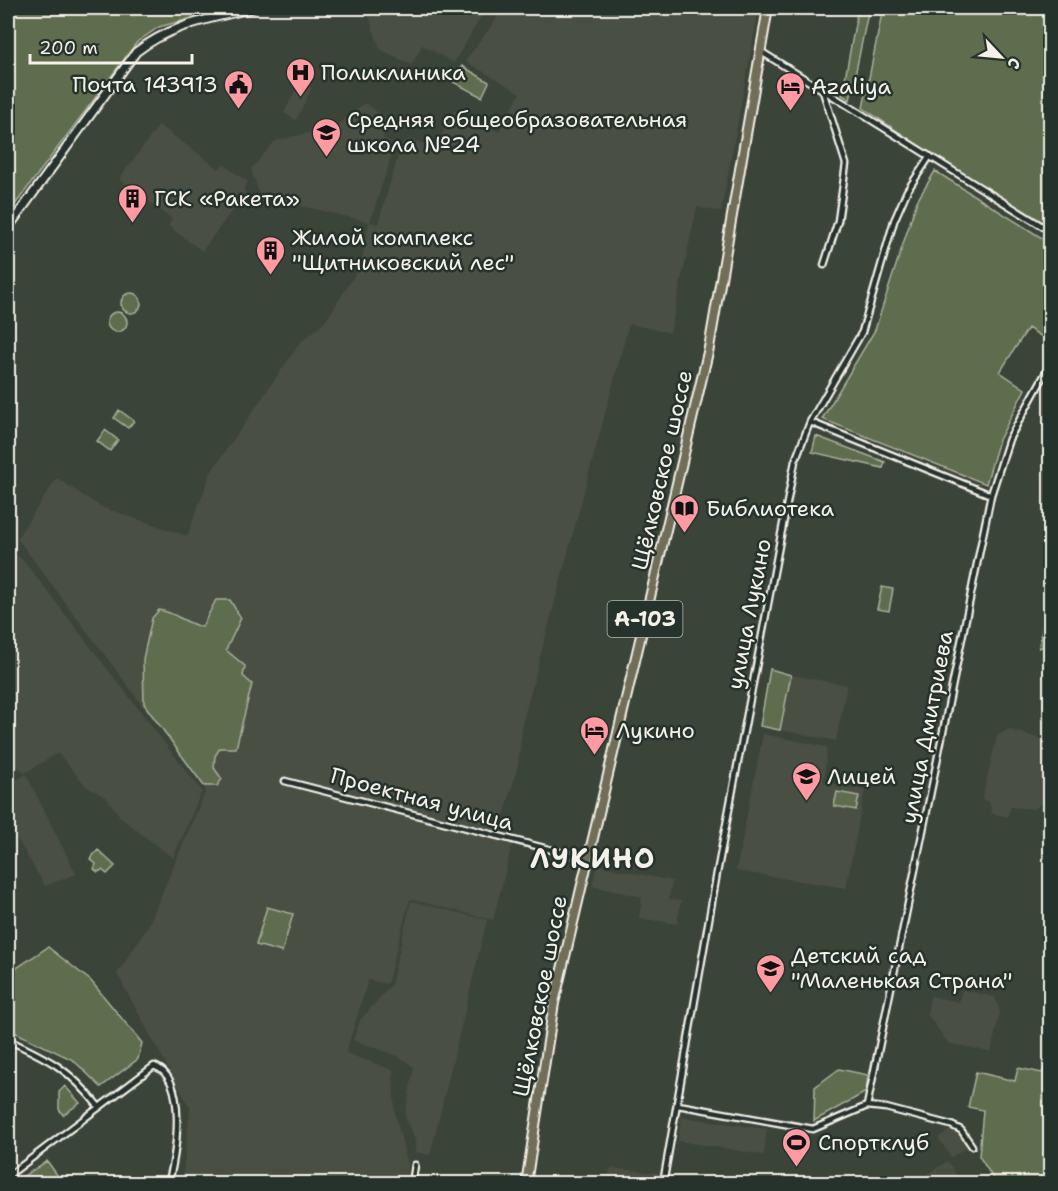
<svg xmlns="http://www.w3.org/2000/svg" width="1058" height="1191" viewBox="0 0 1058 1191" font-family="'Shantell Sans',sans-serif">
<style>
.built{fill:#4a4f42}
.green{fill:#5f6d4f;stroke:#aaaf9c;stroke-width:1.5}
.lines{fill:none;stroke-linecap:round;stroke-linejoin:round}
.street-casing{stroke:#f4f1e8;stroke-width:9}
.secondary-casing{stroke:#f4f1e8;stroke-width:11}
.primary-casing{stroke:#f4f1e8;stroke-width:12}
.street{stroke:#26332d;stroke-width:4.5}
.secondary{stroke:#26332d;stroke-width:7}
.primary{stroke:#706e59;stroke-width:8}
.labels{text-anchor:middle;dominant-baseline:central;stroke-width:5;stroke-linejoin:round;paint-order:stroke}
.shield{fill:#26332d;stroke:#b6b8b0;stroke-width:1.5}
.shield-label{font-size:21px;font-weight:bold;fill:#f4f1e8}
.poi-label{font-size:22px;fill:#f4f1e8;stroke:#26332d;text-anchor:start}
.street-label{font-size:22px;fill:#f4f1e8;stroke:#26332d}
.district-label{font-size:28px;font-weight:bold;letter-spacing:1.5px;fill:#f4f1e8;stroke:#26332d}
</style>
<rect width="100%" height="100%" fill="#3b4439"/>
<filter id="ink" filterUnits="userSpaceOnUse"><feTurbulence type="fractalNoise" baseFrequency=".0167" numOctaves="2"/><feDisplacementMap in="SourceGraphic" scale="12" xChannelSelector="R" yChannelSelector="G"/><feConvolveMatrix kernelMatrix="1 2 1 2 8 2 1 2 1" color-interpolation-filters="sRGB"/></filter>
<g filter="url(#ink)">
<path class="built" d="M366,8H486L454,63L422,45L412,65L380,49Z
M502,8H759L721,212L697,207L670,333L629,324L523,721L518,765L498,838L513,842L493,920L410,899L387,984L368,980L346,1053L393,1070L395,1114L408,1165L406,1183H182L190,1108L117,974L148,926L206,790L17,538L57,478L99,506L187,536L211,472L300,343L325,322L361,265L369,222L260,196L251,169L275,141L336,126L365,103L389,121L383,138L395,145L370,222L378,224L402,143L409,139L428,145L439,140L454,110L499,132L520,93L465,61L493,24Z
M300,82L312,88L296,120L284,113Z
M159,125L219,169L223,164L248,182L243,189L246,192L202,251L168,226L172,219L119,179Z
M8,549L24,561L202,791L173,858L122,819L107,798L87,787L58,753L25,773L8,759Z
M791,675L847,685L836,741L780,730Z
M1009,729L1045,740L1050,764V798L1034,809L1011,807L1007,817L992,813L989,802L982,799L997,736Z
M763,734L827,747L824,782L865,790L846,888L736,871Z
M26,774L76,874L45,886L8,824V785Z
M597,865L672,881L669,899L681,901L677,924L639,918L642,897L592,886Z
M411,901L487,920L430,1155L415,1152V1139L405,1117L414,1067L398,1056L353,1040L360,1020L391,985Z
M962,990L995,997L1000,1012L991,1052L948,1043L927,1014L930,996L959,1002Z
M681,1117L767,1129L764,1155L678,1141Z
M951,1129L963,1136L966,1148L951,1157L938,1138Z
M948,1161L961,1183H913Z
M610,1168L661,1173L659,1183H604H608Z"/>
<path class="green" d="M8,8H229L159,27L137,42L8,214Z
M858,8H869L850,100L842,95Z
M883,8H1050V233L863,108Z
M462,66L489,82L482,97L453,82Z
M935,171L1050,243V342L1028,328L1000,372L1025,389L999,440L986,484L822,419L875,330L917,201Z
M121 303a10 10 0 1 1 20 0a10 10 0 1 1-20 0Z
M107 322a10 10 0 1 1 20 0a10 10 0 1 1-20 0Z
M119,410L134,421L128,428L114,418Z
M105,430L118,440L110,451L97,441Z
M816,436L885,462L883,468L812,452Z
M882,587L893,589L889,611L877,609Z
M216,600H230L241,618L226,650L245,666L243,676L252,684L236,748H220L215,756L214,768L222,779L217,786H204L144,704L143,659L152,618L159,610C174,612 185,623 202,627Z
M1050,616V635L1046,637L1047,645L1039,648L1044,617Z
M770,669L791,675L780,730L760,726Z
M837,792L859,796L856,810L834,806Z
M98,850L115,866L107,874L102,870L98,872L94,869L96,864L90,859Z
M267,907L293,914L282,952L256,945Z
M48,947L91,981L142,1043L138,1059L101,1087L73,1060L8,1029V974Z
M1050,1057V1183H996L979,1156L983,1110L968,1107L976,1072L1015,1081L1018,1068L1042,1073Z
M839,1069L868,1075L866,1092L814,1121L815,1087Z
M65,1086L80,1103L63,1115L59,1109V1092Z
M47,1161L63,1183H13Z"/>
<g class="lines">
<defs>
<path id="street" d="M760,51L1050,231
M822,88L846,164L838,221L824,265
M810,422L991,495
M285,781L587,859
M8,1040C51,1060 69,1069 99,1107
M678,1105L813,1129L867,1106L886,1108L951,1125L961,1130L972,1146
M867,1106L991,495L1009,439L1050,365
M8,1176L154,1066C189,1078 176,1158 168,1184
M412,1184L415,1165
M663,1184L717,873L795,461L810,422L862,332L894,221L907,191L930,156"/>
<path id="secondary" d="M8,228L136,52C172,24 210,19 253,8"/>
<path id="primary" d="M526,1184L554,1003L709,348L768,8"/>
</defs>
<use href="#street" class="street-casing"/>
<use href="#secondary" class="secondary-casing"/>
<use href="#primary" class="primary-casing"/>
<use href="#street" class="street"/>
<use href="#secondary" class="secondary"/>
<use href="#primary" class="primary"/>
</g>
</g>
<defs>
<symbol id="hospital-pin" viewBox="-11 -11 22 30"><path d="M0 17L-7.5 6A9.5 9.5 0 1 1 7.5 6Z" fill="#ff9aa2" stroke="#26332d"/><path d="M-5-5h3v3.5h4V-5h3V5h-3V1.5h-4V5h-3Z" fill="#111"/></symbol>
<symbol id="civic-pin" viewBox="-11 -11 22 30"><path d="M0 17L-7.5 6A9.5 9.5 0 1 1 7.5 6Z" fill="#ff9aa2" stroke="#26332d"/><path d="M-.6-6.5H3V-4.5H.6V-3L4-1V1h2V6H-6V1h2V-1L-.6-3ZM-1.2 2.5V6h2.4V2.5Z" fill="#111"/></symbol>
<symbol id="hotel-pin" viewBox="-11 -11 22 30"><path d="M0 17L-7.5 6A9.5 9.5 0 1 1 7.5 6Z" fill="#ff9aa2" stroke="#26332d"/><path d="M-6-4.5h1.5V1H6V5H4.5V3h-9V5H-6ZM-4 0a1.8 1.8 0 1 1 3.6 0ZM.5 0V-2.5h3Q6-2.5 6 0Z" fill="#111"/></symbol>
<symbol id="school-pin" viewBox="-11 -11 22 30"><path d="M0 17L-7.5 6A9.5 9.5 0 1 1 7.5 6Z" fill="#ff9aa2" stroke="#26332d"/><path d="M0-5L7-2L0 1L-7-2ZM-4 1L0 2.5L4 1V4Q0 6-4 4Z" fill="#111"/></symbol>
<symbol id="building-pin" viewBox="-11 -11 22 30"><path d="M0 17L-7.5 6A9.5 9.5 0 1 1 7.5 6Z" fill="#ff9aa2" stroke="#26332d"/><path d="M-4-6H4V6H1V3H-1V6H-4ZM-2.5-4.3h1.7v1.8h-1.7ZM.8-4.3h1.7v1.8H.8ZM-2.5-1h1.7V.8h-1.7ZM.8-1h1.7V.8H.8Z" fill="#111"/></symbol>
<symbol id="library-pin" viewBox="-11 -11 22 30"><path d="M0 17L-7.5 6A9.5 9.5 0 1 1 7.5 6Z" fill="#ff9aa2" stroke="#26332d"/><path d="M-6-4Q-3-5.5-.7-3.5V5Q-3 3-6 4ZM6-4Q3-5.5 .7-3.5V5Q3 3 6 4Z" fill="#111"/></symbol>
<symbol id="stadium-pin" viewBox="-11 -11 22 30"><path d="M0 17L-7.5 6A9.5 9.5 0 1 1 7.5 6Z" fill="#ff9aa2" stroke="#26332d"/><path d="M0-5a6.5 5 0 1 0 0 10a6.5 5 0 1 0 0-10ZM-3.5-1.8h7v3.6h-7Z" fill="#111"/></symbol>
</defs>
<g fill-rule="evenodd">
<use href="#hospital-pin" x="284" y="56" width="33" height="45"/>
<use href="#civic-pin" x="222" y="68" width="33" height="45"/>
<use href="#hotel-pin" x="774" y="70" width="33" height="45"/>
<use href="#school-pin" x="310" y="116" width="33" height="45"/>
<use href="#building-pin" x="116" y="182" width="33" height="45"/>
<use href="#building-pin" x="254" y="234" width="33" height="45"/>
<use href="#library-pin" x="668" y="492" width="33" height="45"/>
<use href="#hotel-pin" x="578" y="714" width="33" height="45"/>
<use href="#school-pin" x="790" y="760" width="33" height="45"/>
<use href="#school-pin" x="754" y="952" width="33" height="45"/>
<use href="#stadium-pin" x="780" y="1126" width="33" height="45"/>
</g>
<g class="labels">
<rect class="shield" x="607.5" y="601" width="75" height="36" rx="4.5"/>
<g class="shield-label">
<text x="645" y="619">А-103</text>
</g>
<g class="poi-label">
<text x="321" y="72">Поликлиника</text>
<text x="218" y="84" text-anchor="end">Почта 143913</text>
<text x="811" y="86">Azaliya</text>
<text x="347" y="119">Средняя общеобразовательная<tspan x="347" dy="25">школа №24</tspan></text>
<text x="154" y="198">ГСК «Ракета»</text>
<text x="292" y="237">Жилой комплекс<tspan x="292" dy="25">"Щитниковский лес"</tspan></text>
<text x="706" y="508">Библиотека</text>
<text x="616" y="730">Лукино</text>
<text x="827" y="776">Лицей</text>
<text x="791" y="955">Детский сад<tspan x="791" dy="25">"Маленькая Страна"</tspan></text>
<text x="818" y="1142">Спортклуб</text>
</g>
<g class="street-label">
<text transform="translate(662 470) rotate(-77)">Щёлковское шоссе</text>
<text transform="translate(749 614) rotate(-79)">улица Лукино</text>
<text transform="translate(927 727) rotate(-79)">улица Дмитриева</text>
<text transform="translate(422 799) rotate(15)">Проектная улица</text>
<text transform="translate(540 996) rotate(-79)">Щёлковское шоссе</text>
</g>
<g class="district-label">
<text x="593" y="858">ЛУКИНО</text>
</g>
</g>
<rect width="1058" height="1191" fill="none" stroke="#26332d" stroke-width="30"/>
<rect x="15" y="15" width="1028" height="1161" fill="none" stroke="#f4f1e8" stroke-width="2" filter="url(#ink)"/>
<g transform="translate(1001 57) rotate(116)" stroke="#26332d" stroke-width="4.5" paint-order="stroke">
<path d="M0-4.5L10 22L0 15L-10 22Z" fill="#f4f1e8"/>
<text y="-9" font-size="16" font-weight="bold" text-anchor="middle" fill="#f4f1e8">С</text>
</g>
<path d="M30 54v9h162v-9" fill="none" stroke="#f4f1e8" stroke-width="3"/>
<text x="39" y="54" font-size="18" fill="#f4f1e8" stroke="#26332d" stroke-width="4.5" paint-order="stroke">200 m</text>
</svg>
